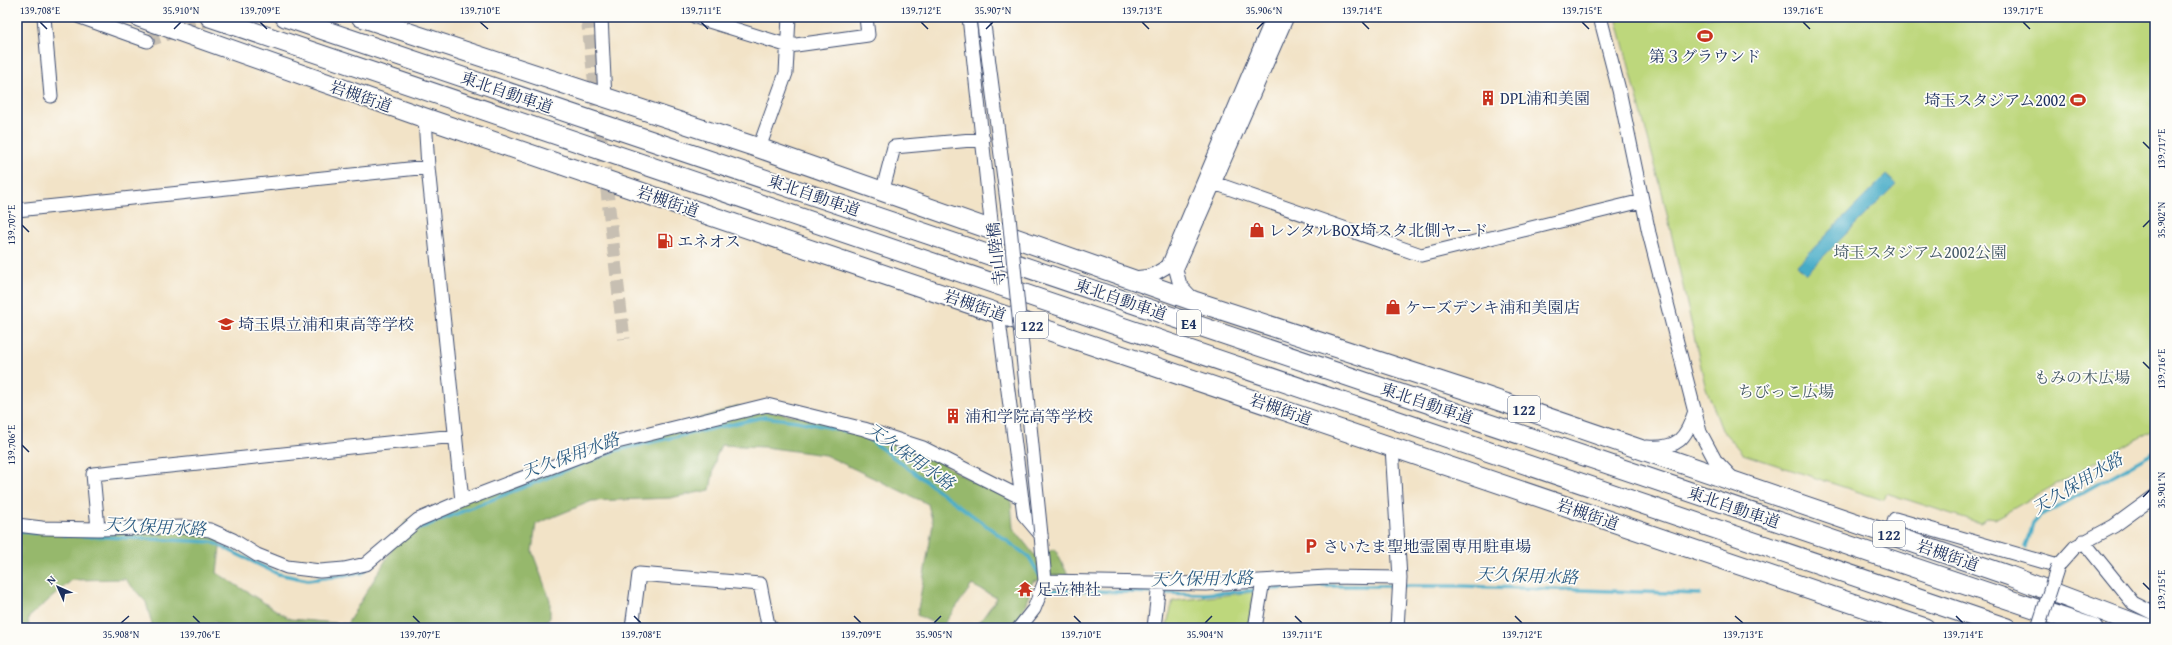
<svg xmlns="http://www.w3.org/2000/svg" width="2172" height="645" viewBox="0 0 2172 645" font-family="'Gentium Book Plus','Noto Serif JP',serif">
<style>
.green{fill:#bdd77c;stroke:#6c836d}
.forest{fill:#96b86c;stroke:#587465}
.water{fill:#47acc7;stroke:#316e92}
.lines{fill:none;stroke-linecap:round;stroke-linejoin:round}
.stream{stroke:#47acc7;stroke-width:3.5}
.minor-tunnel{stroke:#c7bfb2;stroke-width:13;stroke-dasharray:13 6;stroke-linecap:butt}
.minor-casing{stroke:#3b4a6e;stroke-width:15}
.highway-casing{stroke:#3b4a6e;stroke-width:21}
.minor{stroke:#fff;stroke-width:13}
.highway{stroke:#fff;stroke-width:19}
.minor-bridge-casing{stroke:#3b4a6e;stroke-width:15;stroke-linecap:butt}
.minor-bridge{stroke:#fff;stroke-width:13}
.ticks{fill:none;stroke:#1b2f5e;stroke-width:1.5}
.labels{text-anchor:middle;dominant-baseline:central;stroke-width:3.5;stroke-linejoin:round;paint-order:stroke}
.shield{fill:#fdfcf7;stroke:#5f6c8c;stroke-width:1}
.shield-label{font-size:15px;font-weight:bold;fill:#1b2f5e}
.poi-label{font-size:16px;fill:#1b2f5e;stroke:#fdfcf7;text-anchor:start}
.street-label{font-size:16px;fill:#1b2f5e;stroke:#fdfcf7}
.park-label{font-size:16px;fill:#445966;stroke:#fdfcf7}
.water-label{font-size:17px;font-style:italic;fill:#2a5b83;stroke:#fdfcf7}
.neatline{fill:none;stroke:#1b2f5e;stroke-width:1.5}
.ticks-label{font-size:10px;text-anchor:middle;fill:#1b2f5e}
</style>
<rect width="100%" height="100%" fill="#fdfcf7"/>
<filter id="ink" filterUnits="userSpaceOnUse"><feTurbulence type="fractalNoise" baseFrequency=".025" numOctaves="2"/><feDisplacementMap in="SourceGraphic" scale="8" xChannelSelector="R" yChannelSelector="G"/><feConvolveMatrix kernelMatrix="1 2 1 2 8 2 1 2 1" color-interpolation-filters="sRGB"/></filter>
<filter id="wash" filterUnits="userSpaceOnUse"><feTurbulence type="fractalNoise" baseFrequency=".012" numOctaves="4" result="noise"/><feDisplacementMap in="SourceGraphic" scale="16" xChannelSelector="R" yChannelSelector="G"/><feGaussianBlur stdDeviation="0.9" result="paint"/><feColorMatrix in="noise" values="0 0 0 0 0 0 0 0 0 0 0 0 0 0 0 0 0 1.4 0 .05"/><feComposite in="paint" operator="in"/></filter>
<g filter="url(#wash)">
<rect width="100%" height="100%" fill="#f2e3c7"/>
<path class="green" d="M1616,17H2155V428L1995,519L1989,518L1980,523L1886,493L1883,500L1743,454L1722,430L1705,385L1662,192Z
M1254,592L1248,628H1166L1173,601Z"/>
<path class="forest" d="M737,406L900,434L957,473L1011,500L1013,528L1036,557L1055,549L1068,575L1033,581C1026,601 1023,628 997,628C989,628 986,627 979,623L997,598L972,585L942,627L917,615L933,524L928,504L825,455L764,447L721,445L716,457L710,490L670,498L592,501L536,524L532,551L550,600V618L536,628H224L215,622L202,628H153L146,602L125,579L72,580L28,618L29,628H17V527L209,524L221,539L217,573L290,619L347,624L390,553L406,521L454,499Z"/>
<path class="water" d="M1886,175L1896,184L1806,274L1797,265Z"/>
<g class="lines">
<path class="stream" d="M863,435L1029,557L1040,576
M418,529L617,450L764,417L797,421L846,431
M17,531L36,533
M64,535L212,542L278,574L308,580L362,573L367,568
M2026,547L2033,524L2040,516L2155,452
M1046,586L1048,590L1204,594L1315,586H1462L1700,594"/>
</g>
</g>
<g filter="url(#ink)">
<g class="lines">
<path class="minor-tunnel" d="M587,17L624,339
M147,41L217,17"/>
<defs>
<path id="minor" d="M44,17L51,96
M80,17L147,41
M601,17L605,99
M696,17L789,46L868,35L866,17
M969,17L992,230
M1600,17L1619,90L1649,233L1700,432L1715,460L1734,480
M425,118L428,167L462,501
M759,148L786,73L789,17
M1214,183L1421,255L1642,201
M882,193L894,147L983,139
M17,210L428,167
M1134,278L1151,276L1168,266L1273,17
M1194,300L1180,285L1176,270L1287,17
M998,313L1024,515L1041,535L1045,581L1034,609L1019,628
M1392,447L1400,578L1397,628
M1647,447C1678,449 1686,439 1695,411
M17,525L42,528L98,529L185,527L210,530L233,540L257,555L287,567L320,571L344,569L366,564L418,520L462,501L617,442L767,405L864,429L923,448L1022,498
M98,529L93,474L455,436
M1890,534L1895,519L2058,566L2075,547L2114,526L2155,496
M2083,541L2133,603L2155,614
M1045,581L1206,584L1327,577L1400,578
M632,628L639,574L760,584L768,625L772,628
M1154,628L1159,583
M1255,628L1263,581"/>
<path id="highway" d="M139,17L425,118L667,201L1925,628
M210,17L2007,628
M285,17L2093,628
M361,17L759,148L1194,301L1479,394L2010,576L2147,628"/>
</defs>
<use href="#minor" class="minor-casing"/>
<use href="#highway" class="highway-casing"/>
<use href="#minor" class="minor"/>
<use href="#highway" class="highway"/>
<defs>
<path id="minor-bridge" d="M983,17L1009,217L1041,535
M2038,628L2058,566"/>
</defs>
<use href="#minor-bridge" class="minor-bridge-casing"/>
<use href="#minor-bridge" class="minor-bridge"/>
</g>
</g>
<path class="ticks" d="M40,22L47,29M260,22L267,29M480,22L488,29M701,22L708,29M921,22L928,29M1142,22L1149,29M1362,22L1369,29M1582,22L1589,29M1803,22L1810,29M2023,22L2030,29M174,29L181,22M986,29L993,22M1257,29L1264,22M2143,142L2150,149M22,225L29,232M2143,227L2150,220M2143,362L2150,369M22,445L29,452M2143,497L2150,490M2143,583L2150,590M193,616L200,623M413,616L420,623M634,616L641,623M854,616L861,623M1074,616L1081,623M1295,616L1302,623M1515,616L1522,623M1735,616L1743,623M1956,616L1963,623M121,623L129,616M934,623L941,616M1205,623L1212,616"/>
<defs>
<symbol id="stadium-bare" viewBox="-9 -9 18 18"><path d="M0-5a6.5 5 0 1 0 0 10a6.5 5 0 1 0 0-10ZM-3.5-1.8h7v3.6h-7Z" fill="#c8321e" stroke="#fdfcf7" stroke-width="2.5" paint-order="stroke"/></symbol>
<symbol id="building-bare" viewBox="-9 -9 18 18"><path d="M-4-6H4V6H1V3H-1V6H-4ZM-2.5-4.3h1.7v1.8h-1.7ZM.8-4.3h1.7v1.8H.8ZM-2.5-1h1.7V.8h-1.7ZM.8-1h1.7V.8H.8Z" fill="#c8321e" stroke="#fdfcf7" stroke-width="2.5" paint-order="stroke"/></symbol>
<symbol id="shop-bare" viewBox="-9 -9 18 18"><path d="M-5-2.5h2.3a2.7 3.5 0 0 1 5.4 0H5L5.5 6h-11ZM-1.5-2.5h3a1.5 2.3 0 0 0-3 0Z" fill="#c8321e" stroke="#fdfcf7" stroke-width="2.5" paint-order="stroke"/></symbol>
<symbol id="fuel-bare" viewBox="-9 -9 18 18"><path d="M-5.5-6h7V0h2V4h1.3V-2.5L3-4.5l.8-.8L6-3V5H2.5V1h-1V6h-7ZM-4.2-4.7v3.2H.2V-4.7Z" fill="#c8321e" stroke="#fdfcf7" stroke-width="2.5" paint-order="stroke"/></symbol>
<symbol id="school-bare" viewBox="-9 -9 18 18"><path d="M0-5L7-2L0 1L-7-2ZM-4 1L0 2.5L4 1V4Q0 6-4 4Z" fill="#c8321e" stroke="#fdfcf7" stroke-width="2.5" paint-order="stroke"/></symbol>
<symbol id="parking-bare" viewBox="-9 -9 18 18"><path d="M-3.5-5.5H1a3.5 3.5 0 0 1 0 7H-1V5.5H-3.5ZM-1-3.4V-.6H.8a1.4 1.4 0 0 0 0-2.8Z" fill="#c8321e" stroke="#fdfcf7" stroke-width="2.5" paint-order="stroke"/></symbol>
<symbol id="temple-bare" viewBox="-9 -9 18 18"><path d="M0-6L5-2H3V0L6.5 2.5H4V6H1.5V3h-3V6H-4V2.5H-6.5L-3 0V-2H-5Z" fill="#c8321e" stroke="#fdfcf7" stroke-width="2.5" paint-order="stroke"/></symbol>
</defs>
<g fill-rule="evenodd">
<use href="#stadium-bare" x="1694" y="25" width="22" height="22"/>
<use href="#building-bare" x="1477" y="87" width="22" height="22"/>
<use href="#stadium-bare" x="2067" y="89" width="22" height="22"/>
<use href="#shop-bare" x="1246" y="219" width="22" height="22"/>
<use href="#fuel-bare" x="654" y="230" width="22" height="22"/>
<use href="#shop-bare" x="1382" y="296" width="22" height="22"/>
<use href="#school-bare" x="215" y="313" width="22" height="22"/>
<use href="#building-bare" x="942" y="405" width="22" height="22"/>
<use href="#parking-bare" x="1300" y="535" width="22" height="22"/>
<use href="#temple-bare" x="1014" y="578" width="22" height="22"/>
</g>
<g class="labels">
<g class="shield">
<rect x="1177" y="310" width="24" height="26" rx="3"/>
<rect x="1016" y="312" width="32" height="26" rx="3"/>
<rect x="1508" y="396" width="32" height="26" rx="3"/>
<rect x="1873" y="521" width="32" height="26" rx="3"/>
</g>
<g class="shield-label">
<text x="1189" y="323">E4</text>
<text x="1032" y="325">122</text>
<text x="1524" y="409">122</text>
<text x="1889" y="534">122</text>
</g>
<g class="poi-label">
<text x="1705" y="56" text-anchor="middle">第３グラウンド</text>
<text x="1500" y="98">DPL浦和美園</text>
<text x="2066" y="100" text-anchor="end">埼玉スタジアム2002</text>
<text x="1269" y="230">レンタルBOX埼スタ北側ヤード</text>
<text x="677" y="241">エネオス</text>
<text x="1405" y="307">ケーズデンキ浦和美園店</text>
<text x="238" y="324">埼玉県立浦和東高等学校</text>
<text x="965" y="416">浦和学院高等学校</text>
<text x="1323" y="546">さいたま聖地霊園専用駐車場</text>
<text x="1037" y="589">足立神社</text>
</g>
<g class="street-label">
<text transform="translate(507 92) rotate(19)">東北自動車道</text>
<text transform="translate(361 96) rotate(19)">岩槻街道</text>
<text transform="translate(814 195) rotate(19)">東北自動車道</text>
<text transform="translate(668 201) rotate(19)">岩槻街道</text>
<text transform="translate(996 254) rotate(-96)">寺山陸橋</text>
<text transform="translate(1121 299) rotate(19)">東北自動車道</text>
<text transform="translate(975 305) rotate(19)">岩槻街道</text>
<text transform="translate(1427 403) rotate(19)">東北自動車道</text>
<text transform="translate(1281 409) rotate(19)">岩槻街道</text>
<text transform="translate(1734 507) rotate(19)">東北自動車道</text>
<text transform="translate(1588 514) rotate(19)">岩槻街道</text>
<text transform="translate(1948 555) rotate(19)">岩槻街道</text>
</g>
<g class="park-label">
<text x="1920" y="252">埼玉スタジアム2002公園</text>
<text x="2082" y="377">もみの木広場</text>
<text x="1786" y="391">ちびっこ広場</text>
</g>
<g class="water-label">
<text transform="translate(570 455) rotate(-20)">天久保用水路</text>
<text transform="translate(911 456) rotate(35)">天久保用水路</text>
<text transform="translate(2077 483) rotate(-31)">天久保用水路</text>
<text transform="translate(155 526) rotate(3)">天久保用水路</text>
<text transform="translate(1527 575) rotate(2)">天久保用水路</text>
<text transform="translate(1202 578) rotate(-1)">天久保用水路</text>
</g>
</g>
<rect width="2172" height="645" fill="none" stroke="#fdfcf7" stroke-width="44"/>
<g transform="translate(58 587) rotate(315)" stroke="#fdfcf7" stroke-width="3" paint-order="stroke">
<path d="M0-3L7 15L0 10L-7 15Z" fill="#1b2f5e"/>
<text y="-6" font-size="11" font-weight="bold" text-anchor="middle" fill="#1b2f5e">N</text>
</g>
<rect x="22" y="22" width="2128" height="601" class="neatline"/>
<g class="ticks-label">
<text x="40" y="14">139.708°E</text>
<text x="181" y="14">35.910°N</text>
<text x="260" y="14">139.709°E</text>
<text x="480" y="14">139.710°E</text>
<text x="701" y="14">139.711°E</text>
<text x="921" y="14">139.712°E</text>
<text x="993" y="14">35.907°N</text>
<text x="1142" y="14">139.713°E</text>
<text x="1264" y="14">35.906°N</text>
<text x="1362" y="14">139.714°E</text>
<text x="1582" y="14">139.715°E</text>
<text x="1803" y="14">139.716°E</text>
<text x="2023" y="14">139.717°E</text>
<text transform="translate(2161 149) rotate(-90)" y="4">139.717°E</text>
<text transform="translate(2161 220) rotate(-90)" y="4">35.902°N</text>
<text transform="translate(11 225) rotate(-90)" y="4">139.707°E</text>
<text transform="translate(2161 369) rotate(-90)" y="4">139.716°E</text>
<text transform="translate(11 445) rotate(-90)" y="4">139.706°E</text>
<text transform="translate(2161 490) rotate(-90)" y="4">35.901°N</text>
<text transform="translate(2161 590) rotate(-90)" y="4">139.715°E</text>
<text x="121" y="638">35.908°N</text>
<text x="200" y="638">139.706°E</text>
<text x="420" y="638">139.707°E</text>
<text x="641" y="638">139.708°E</text>
<text x="861" y="638">139.709°E</text>
<text x="934" y="638">35.905°N</text>
<text x="1081" y="638">139.710°E</text>
<text x="1205" y="638">35.904°N</text>
<text x="1302" y="638">139.711°E</text>
<text x="1522" y="638">139.712°E</text>
<text x="1743" y="638">139.713°E</text>
<text x="1963" y="638">139.714°E</text>
</g>
</svg>
